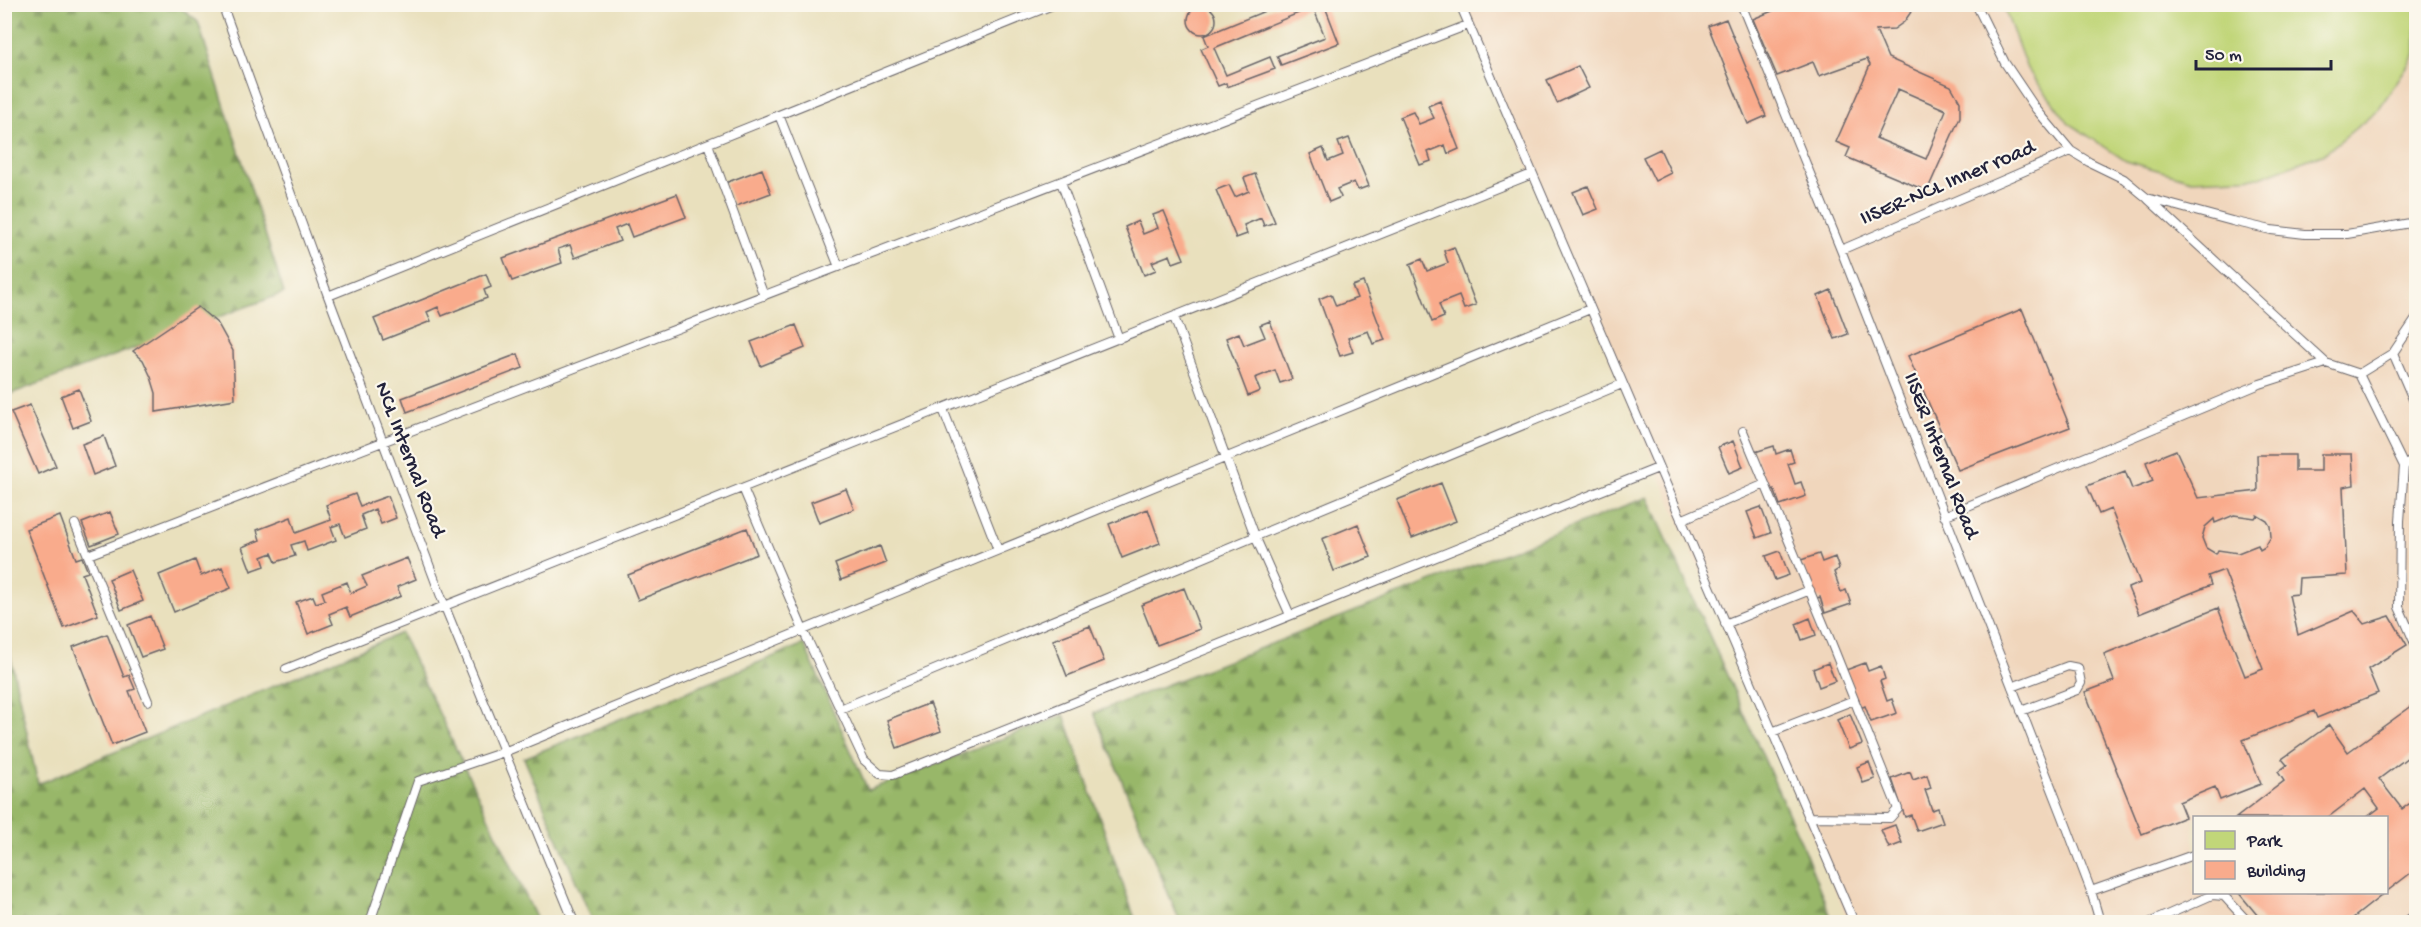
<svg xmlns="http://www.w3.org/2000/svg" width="2421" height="927" viewBox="0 0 2421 927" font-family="'Gochi Hand',sans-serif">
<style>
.built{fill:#f0d6bc;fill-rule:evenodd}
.green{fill:#c1d679;stroke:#727c5a;stroke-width:1.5}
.forest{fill:url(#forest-firs);stroke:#5d6c52;stroke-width:1.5}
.building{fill:#f9ab8c;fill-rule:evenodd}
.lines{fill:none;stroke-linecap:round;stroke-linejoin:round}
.lane-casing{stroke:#686468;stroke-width:10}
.lane{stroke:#fff;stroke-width:8}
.labels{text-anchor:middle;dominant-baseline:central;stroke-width:4.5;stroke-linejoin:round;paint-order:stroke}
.street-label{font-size:22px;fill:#22223b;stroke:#fbf7ec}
</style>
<defs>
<pattern id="forest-firs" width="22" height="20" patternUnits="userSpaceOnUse" patternTransform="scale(1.5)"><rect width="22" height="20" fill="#98b769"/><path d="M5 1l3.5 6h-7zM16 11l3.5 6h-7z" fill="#7c9458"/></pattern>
</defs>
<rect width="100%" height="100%" fill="#fbf7ec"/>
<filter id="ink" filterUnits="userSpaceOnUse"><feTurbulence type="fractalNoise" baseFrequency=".0167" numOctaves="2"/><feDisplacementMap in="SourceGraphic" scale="12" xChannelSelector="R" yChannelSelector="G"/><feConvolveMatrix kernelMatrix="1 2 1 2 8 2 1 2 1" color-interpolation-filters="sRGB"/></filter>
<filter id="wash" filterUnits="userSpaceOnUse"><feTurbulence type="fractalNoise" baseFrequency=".008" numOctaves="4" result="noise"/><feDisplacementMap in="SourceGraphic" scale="24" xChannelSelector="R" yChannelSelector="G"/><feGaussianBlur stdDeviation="1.35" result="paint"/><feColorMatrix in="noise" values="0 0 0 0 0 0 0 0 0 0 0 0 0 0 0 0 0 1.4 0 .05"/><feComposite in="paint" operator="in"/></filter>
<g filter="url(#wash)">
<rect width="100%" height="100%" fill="#e9e0bd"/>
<path class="built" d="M1460,5H2416V922H1849ZM2194,818H2386V892H2194Z"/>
<path class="green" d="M2003,5H2416V53L2378,110L2325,153L2260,177L2192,180L2126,161L2069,123L2027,69Z"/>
<path class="forest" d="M5,5H177L198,22L284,293L5,396Z
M1648,497L1801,842L1833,922H1180L1094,713Z
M4,627L38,784L401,633L538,922H5Z
M804,644L868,790L1064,715L1136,922H593L524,758Z"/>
<g id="blocks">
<path class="building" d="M1282,4H1324L1339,43L1281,65L1277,56L1325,37L1313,7L1214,48L1226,75L1270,57L1275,69L1227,87L1226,83L1218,86L1201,49L1208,46L1204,36Z
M1789,4H1912L1911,12L1904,22L1894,29L1876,30L1888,58L1951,86L1960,102V117L1927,191L1846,157L1850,148L1836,142L1870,65L1867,59L1819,76L1813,62L1777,76L1753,19ZM1898,89L1946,110L1926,159L1876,138Z
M1188 20a14 14 0 1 1 28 0a14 14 0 1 1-28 0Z
M1726,19L1766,116L1748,124L1708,26Z
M1578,66L1589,88L1557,103L1547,80Z
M1440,101L1459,149L1448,154L1445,145L1428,152L1431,161L1420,165L1400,117L1413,112L1419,124L1434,118L1428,106Z
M1349,138L1369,186L1358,190L1354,182L1337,189L1341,197L1329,202L1310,154L1323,148L1328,161L1343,155L1338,142Z
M1660,149L1671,173L1655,181L1643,157Z
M762,169L771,193L734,207L725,183Z
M1255,174L1275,222L1264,226L1261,218L1244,225L1247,234L1236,238L1216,190L1229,185L1235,197L1249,191L1244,178Z
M1588,186L1598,209L1583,215L1573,192Z
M677,194L686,217L632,237L627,224L615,229L620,241L575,258L570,245L558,249L562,263L512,281L503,258Z
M1164,211L1184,259L1173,263L1170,255L1152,262L1156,270L1144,275L1125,227L1138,221L1143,234L1158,228L1153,215Z
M1454,247L1476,305L1464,309L1459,296L1439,304L1444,317L1432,322L1410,264L1422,259L1427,271L1448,263L1444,251Z
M486,274L491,287L484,290L487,298L442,316L438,307L427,312L431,321L383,340L374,319Z
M1363,282L1385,340L1373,344L1368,331L1348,338L1353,352L1340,356L1319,299L1331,294L1336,306L1357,298L1352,286Z
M1831,290L1848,334L1835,339L1818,296Z
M198,307L218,324L233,351L235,399L156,412V393L151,377L143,360L133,351Z
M2022,309L2070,427L1958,470L1908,356Z
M1270,321L1292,379L1280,383L1275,370L1255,378L1260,391L1248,396L1226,338L1239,333L1244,345L1265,337L1260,325Z
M796,325L805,348L761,366L751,342Z
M518,354L523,368L407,412L402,398Z
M79,389L91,421L73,428L61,396Z
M30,405L56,466L38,474L11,412Z
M104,436L115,466L93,475L82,444Z
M1733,441L1743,467L1729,473L1718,447Z
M1774,446L1776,454L1790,449L1794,462L1788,464L1795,484L1801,482L1806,496L1780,505L1774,489L1768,491L1755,452Z
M2176,450L2198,498L2258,491L2257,455H2295V471H2321V454H2352L2354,485L2343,487L2347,575L2299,578L2298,594L2289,595L2298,635L2354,611L2365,624L2390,616L2407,645L2368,669L2378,693L2317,718L2314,711L2243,740L2261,784L2220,800L2215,787L2179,802L2185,817L2142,834L2085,692L2114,681L2104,654L2218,608L2245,676L2263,669L2224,570L2208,576L2211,585L2139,614L2128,588L2140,583L2111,509L2099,514L2087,486L2125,471L2132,489L2153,481L2146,462ZM2234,515L2255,518L2257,515L2267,521L2270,526L2271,537L2265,547L2260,550L2258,545L2238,553L2218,550L2216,554L2206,548L2202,538L2205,527L2214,519L2215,523Z
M1441,483L1456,521L1412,538L1397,500Z
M846,489L854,509L819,523L811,502Z
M355,494L360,506L388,496L396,518L381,524L375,509L361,515L366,529L345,537L340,524L331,527L336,540L307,551L304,541L291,545L295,556L276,562L272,553L262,557L265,566L251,571L242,547L260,540L257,530L291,517L296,533L331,520L326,505Z
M1761,507L1771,533L1757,538L1747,512Z
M1148,509L1160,543L1122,558L1109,524Z
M110,512L119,534L91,545L82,523Z
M60,516L76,559L82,557L88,572L82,574L98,615L64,628L26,529Z
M1358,524L1371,557L1334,571L1322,539Z
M747,528L757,554L638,600L628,575Z
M880,546L886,563L841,580L835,564Z
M1780,551L1789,575L1775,580L1766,556Z
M1819,554L1822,562L1835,557L1839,569L1834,572L1841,592L1846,590L1851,604L1825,613L1820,597L1814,599L1801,560Z
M407,558L416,579L397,587L401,596L350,617L346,607L329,614L333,624L308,634L296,602L313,596L316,603L325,600L322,592L347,582L351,593L367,586L362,576Z
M195,560L201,576L222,567L231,588L174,612L159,575Z
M130,570L143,601L121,610L109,579Z
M1184,588L1200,629L1157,645L1141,605Z
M150,616L163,649L141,657L128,625Z
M1810,618L1816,635L1802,640L1796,624Z
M1090,626L1104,661L1067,676L1053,640Z
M107,634L124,677L129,675L135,689L129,691L145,732L112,745L73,647Z
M1828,663L1835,681L1819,687L1813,669Z
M1865,663L1868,671L1881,666L1885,679L1880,681L1887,701L1892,699L1897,713L1871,722L1865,706L1860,708L1846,670Z
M930,703L941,731L897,748L887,720Z
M2416,703V751L2379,779L2402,809L2416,799V869L2386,892V818H2366L2379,808L2365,789L2327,818H2236L2284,781L2278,772L2287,765L2282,759L2329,725L2348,752Z
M1850,714L1862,744L1849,749L1837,720Z
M1869,762L1875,779L1863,783L1857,767Z
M1910,772L1913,780L1927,775L1931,788L1925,790L1932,810L1938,808L1943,822L1917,831L1911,815L1905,817L1892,779Z
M1895,825L1902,843L1889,848L1881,830Z
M2238,892H2386L2348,922H2263Z"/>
</g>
</g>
<g filter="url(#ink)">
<use href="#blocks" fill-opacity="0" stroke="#686468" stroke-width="1.5"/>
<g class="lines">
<defs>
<path id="lane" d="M222,4L328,296L445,607L574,922
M1460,4L1854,922
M1741,4L1841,250L2063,817L2091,891L2100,922
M1976,4L2005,63L2036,109L2071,151L2089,162L2124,179L2147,198L2232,221L2271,230L2305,234H2347L2416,222
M779,115L839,267
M708,144L764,296
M1061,182L1119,339
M2148,199L2326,363
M1841,250L2071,151
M328,296L1055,4
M1174,317L1255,536L1290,615
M2393,353L2416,319
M2359,374L2404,466L2400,521L2399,607L2416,646
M943,409L998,550
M1743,431L1831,642L1898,809L1890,818L1808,817
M2404,466L2416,458
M743,488L803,630L864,760L880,774L893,775L1658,468
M1944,516L2260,384L2326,363L2359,374L2393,353L2416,406
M1681,520L1765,484
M75,524L148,701
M88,555L1468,25
M1725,624L1810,590
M286,669L1532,174
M2012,687L2068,666L2078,668L2081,683L2077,690L2021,711
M840,709L1622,384
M1772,732L1854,700
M2091,891L2193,855
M370,922L418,781L504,752L1590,309
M2151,922L2212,895L2224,896L2248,922
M2406,922L2416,914"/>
</defs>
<use href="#lane" class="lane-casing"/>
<use href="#lane" class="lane"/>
</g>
</g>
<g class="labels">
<g class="street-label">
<text transform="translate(1948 184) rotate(-23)">IISER-NCL Inner road</text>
<text transform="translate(1940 456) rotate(69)">IISER Internal Road</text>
<text transform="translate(409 460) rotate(69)">NCL Internal Road</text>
</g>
</g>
<rect width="2421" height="927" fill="none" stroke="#fbf7ec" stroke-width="24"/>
<rect x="2193" y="816" width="195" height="78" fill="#fbf7ec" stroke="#a4a2a5" stroke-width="1.5"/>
<rect x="2205" y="831" width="30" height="18" fill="#c1d679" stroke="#a4a2a5" stroke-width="1.5"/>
<text x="2247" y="846" font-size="18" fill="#22223b">Park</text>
<rect x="2205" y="861" width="30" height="18" fill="#f9ab8c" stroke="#a4a2a5" stroke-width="1.5"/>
<text x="2247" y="876" font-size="18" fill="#22223b">Building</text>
<path d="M2196 60v9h135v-9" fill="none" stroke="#22223b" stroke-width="3"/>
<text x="2205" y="60" font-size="18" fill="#22223b" stroke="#fbf7ec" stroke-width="4.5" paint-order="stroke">50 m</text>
</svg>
